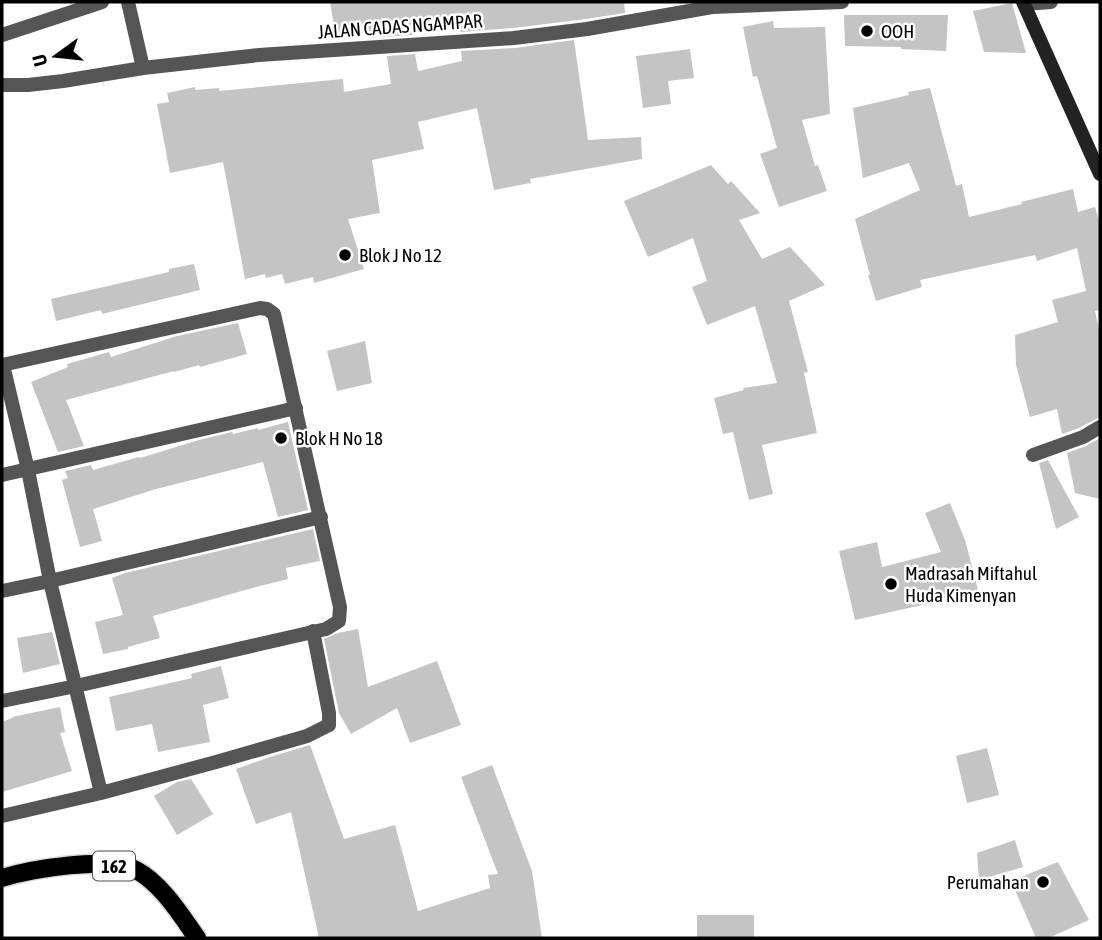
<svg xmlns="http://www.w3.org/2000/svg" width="1102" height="940" viewBox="0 0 1102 940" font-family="'Asap Condensed',sans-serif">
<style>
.building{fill:#c4c4c4}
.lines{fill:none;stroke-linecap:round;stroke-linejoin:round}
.primary-casing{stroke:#dbdbdb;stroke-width:21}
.street{stroke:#555;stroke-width:14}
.secondary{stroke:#222;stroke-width:14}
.primary{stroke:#000;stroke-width:18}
.poi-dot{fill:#000;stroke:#fff;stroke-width:2.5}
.labels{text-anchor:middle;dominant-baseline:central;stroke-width:5;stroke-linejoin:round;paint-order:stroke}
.shield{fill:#fff;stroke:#4c4c4c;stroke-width:2}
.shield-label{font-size:18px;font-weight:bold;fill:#000}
.street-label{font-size:19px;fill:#000;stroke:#fff}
.poi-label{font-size:19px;fill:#000;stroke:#fff;text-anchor:start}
</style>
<rect width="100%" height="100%" fill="#fff"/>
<path class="building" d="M330,2H624L625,13L586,19L513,28L460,32L459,19L411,26L412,35L383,37L382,30L336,37Z
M1012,3L1026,53L984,52L973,11Z
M844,15H948L946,51L901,49V47L845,46Z
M773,21L774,28L825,27L830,114L802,120L815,166L818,165L827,191L779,207L760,154L777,148L757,76L753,77L743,27Z
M574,40L588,140L641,137L642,159L530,179L531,183L494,190L477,108L418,122L424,149L372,160L380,213L348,219L364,269L314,283L313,277L285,284L282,274L266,278L265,274L245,279L223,162L170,173L157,104L169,102L167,93L195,87V90L219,88V91L343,79L344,92L391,84L387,56L415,54L418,71L462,61L461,51L515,48Z
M690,49L694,78L668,81L671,104L643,108L636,56Z
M930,88L956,186L962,184L969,217L1022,204L1021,202L1073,189L1078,212L1095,207L1100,224V310L1095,311L1100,334V417L1079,428L1062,434L1057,409L1030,417L1016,365L1015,335L1058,322L1052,300L1086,291L1077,248L1037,261L1035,255L920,280L922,287L876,301L868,275H870L855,219L920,190L909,163L863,178L853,108L909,95L908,92Z
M711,165L728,184L731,181L760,213L739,220L762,259L790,247L825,285L789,301L808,372L804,373L817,433L762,445L773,494L749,500L733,432L723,434L714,398L744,390L743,388L777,383L755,306L707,325L692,287L707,281L693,238L648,257L624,201Z
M194,264L200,290L102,314L101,310L56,321L51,299L169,272V269Z
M238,323L247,354L200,367L199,365L174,372V371L66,400L84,446L58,452L31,382L68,367L67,364L109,352L111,357L177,336Z
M365,341L372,383L337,391L327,351Z
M288,422L308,510L278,517L263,462L156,489L93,509L102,541L80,547L62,480L68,478L65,471L91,465L93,470L139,457L140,458L199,440L232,432L233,434L258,428V430Z
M1100,438V499L1075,493L1067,453L1086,446Z
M1048,460L1079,517L1056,529L1039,463Z
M950,503L965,540L978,590L939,599L940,601L855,620L839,551L877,542L882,567L941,552L925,513Z
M313,529L320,561L286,568L288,579L256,587L153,616L160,638L128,647V649L103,654L95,622L123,615L112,578L125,573Z
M358,629L368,687L437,661L461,725L410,743L397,708L351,734L339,713L324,639L338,633Z
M52,632L60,664L23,673L17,638Z
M221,666L229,698L203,705L210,742L158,752L152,724L116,731L109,697L192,678L191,674Z
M60,707L65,732L60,733L72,771L2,792V722L12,718V717Z
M310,745L344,839L395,825L418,911L490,888L488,875L498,874L461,777L492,765L532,871L542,938H319L291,812L256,824L236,769L270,757Z
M987,748L999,795L967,803L956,756Z
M191,779L213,814L177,835L154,796L177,782Z
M1015,840L1023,867L979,880L977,853Z
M1058,862L1089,920L1048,938H1036L1011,881Z
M697,915H754V938H697Z"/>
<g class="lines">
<defs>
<path id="primary" d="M2,878C31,869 108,856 136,870C161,883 181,915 197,938"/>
</defs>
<use href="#primary" class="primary-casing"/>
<path class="street" d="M128,2L143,68
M1024,4L1051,2
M2,35L102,2
M2,85H28L63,81L143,68L259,55L514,38L587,29L712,7L842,2
M2,365L260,308L267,309L274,314L340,607L339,621L326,629L76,686L2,701
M3,365L28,470L50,581L101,793
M1033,455L1083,437L1100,427
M2,475L296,408
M2,591L50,581L321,517
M2,816L101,793L216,762L307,736L329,725V713L313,631"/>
<path class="secondary" d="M1023,2L1100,174"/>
<use href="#primary" class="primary"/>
</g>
<g class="poi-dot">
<circle cx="867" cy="31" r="7"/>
<circle cx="345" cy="255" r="7"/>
<circle cx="281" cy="438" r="7"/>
<circle cx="891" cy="584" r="7"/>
<circle cx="1043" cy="882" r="7"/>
</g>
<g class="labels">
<rect class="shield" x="93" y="851.5" width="42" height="29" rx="5"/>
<g class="shield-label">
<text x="114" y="866">162</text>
</g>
<g class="street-label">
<text transform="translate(400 26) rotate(-4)">JALAN CADAS NGAMPAR</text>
</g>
<g class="poi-label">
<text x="881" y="31">OOH</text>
<text x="359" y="255">Blok J No 12</text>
<text x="295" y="438">Blok H No 18</text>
<text x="905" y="573">Madrasah Miftahul<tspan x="905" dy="22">Huda Kimenyan</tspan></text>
<text x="1029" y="882" text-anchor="end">Perumahan</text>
</g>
</g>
<rect width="1102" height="940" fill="none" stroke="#000000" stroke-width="7"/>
<g transform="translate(56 56) rotate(255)" stroke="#ffffff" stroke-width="5" paint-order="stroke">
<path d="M0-5L12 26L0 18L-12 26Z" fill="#000000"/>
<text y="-10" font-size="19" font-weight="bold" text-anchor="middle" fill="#000000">U</text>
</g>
</svg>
